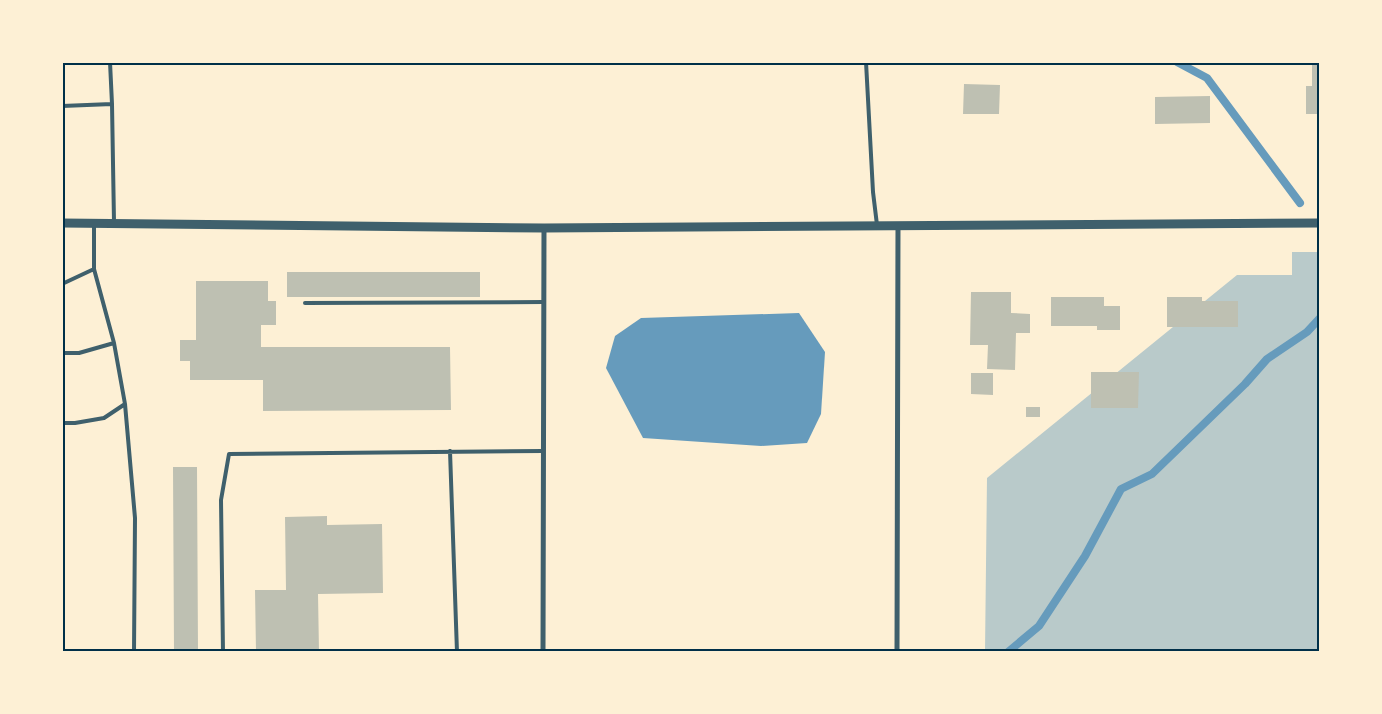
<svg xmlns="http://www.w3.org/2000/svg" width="1382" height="714" viewBox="0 0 1382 714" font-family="'Alegreya Sans',sans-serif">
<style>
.green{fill:#b9caca}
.water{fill:#669bbc}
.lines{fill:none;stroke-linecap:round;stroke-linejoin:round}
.stream{stroke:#669bbc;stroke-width:8}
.building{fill:#bec0b2}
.service{stroke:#3f606c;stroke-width:4}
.minor{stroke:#3f606c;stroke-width:5}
.tertiary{stroke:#3f606c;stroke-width:9}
.neatline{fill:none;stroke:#003049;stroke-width:2}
</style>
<rect width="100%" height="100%" fill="#fdf0d5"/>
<path class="green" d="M1292,252H1319V651L985,652L987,478L1237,275H1292Z"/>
<path class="water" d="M799,313L825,352L821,414L807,443L761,446L643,438L606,368L615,336L641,318Z"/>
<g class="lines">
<path class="stream" d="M1177,62L1207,78L1300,203
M1008,652L1039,626L1085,556L1121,489L1152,474L1245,384L1267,359L1307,332L1320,318"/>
</g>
<path class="building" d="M1312,62H1320V114H1306V86H1312Z
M964,84L1000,85L999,114H963Z
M1210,96V123L1155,124V97Z
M287,272H480V297H287Z
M196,281H268V301H276V325H261V347H450L451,410L263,411V380H190V361H180V340H196Z
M971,292H1011V313L1030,314V333H1016L1015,370L987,369L988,345H970Z
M1051,297H1104V306H1120V330H1097V326H1051Z
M1167,297H1202V301H1238V327H1167Z
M1091,372H1139L1138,408H1091Z
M971,373H993V395L971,394Z
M1026,407H1040V417H1026Z
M173,467H197L198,652H174Z
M327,516V525L382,524L383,593L318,594L319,652H256L255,590H286L285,517Z"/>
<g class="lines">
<path class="service" d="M110,62L112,104
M866,62L873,192L877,225
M62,106L112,104L114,222
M94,223V269L114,343L125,404L135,518L134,652
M62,284L94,269
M305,303L544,302
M62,353H79L114,343
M62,423H75L104,418L125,404
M450,451L457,652
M223,652L221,500L229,454L543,451"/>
<path class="minor" d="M543,652L544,228
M897,652L898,225"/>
<path class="tertiary" d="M62,223L544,228L1320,223"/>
</g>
<rect width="1382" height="714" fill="none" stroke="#fdf0d5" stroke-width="128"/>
<rect x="64" y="64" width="1254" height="586" class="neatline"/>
</svg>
